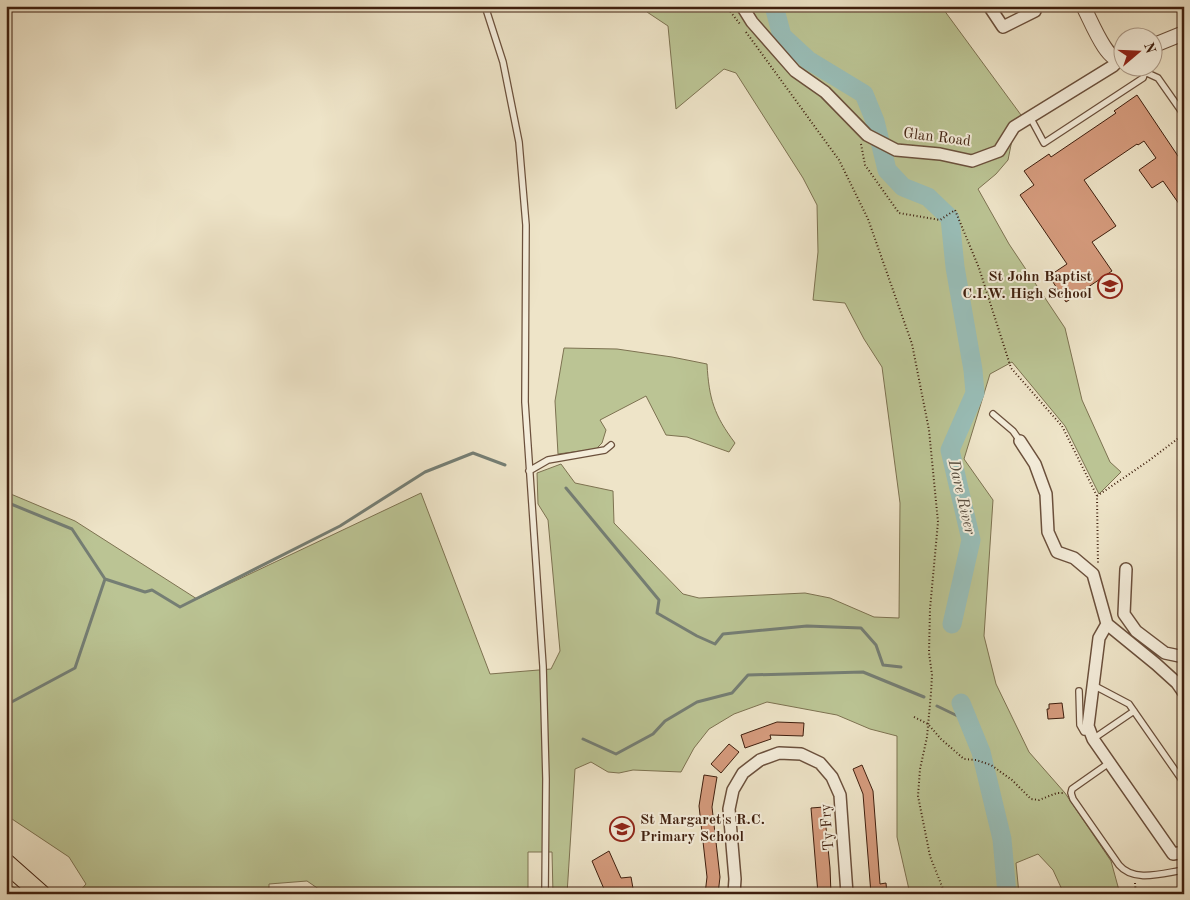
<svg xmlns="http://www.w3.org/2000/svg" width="1190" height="900" viewBox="0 0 1190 900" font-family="'Old Standard TT',serif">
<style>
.green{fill:#bbc494;stroke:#7d7251}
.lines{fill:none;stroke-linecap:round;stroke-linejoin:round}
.stream{stroke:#757e74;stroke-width:3}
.river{stroke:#99beb8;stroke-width:19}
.building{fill:#d59b7d;stroke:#3f1f0e}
.service-casing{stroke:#6b503c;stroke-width:8}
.minor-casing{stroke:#6b503c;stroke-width:14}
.tertiary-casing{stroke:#6b503c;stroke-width:16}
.primary-casing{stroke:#3f1f0e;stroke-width:20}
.path{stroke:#3f1f0e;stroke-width:2;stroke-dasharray:1 2.5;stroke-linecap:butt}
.service{stroke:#f4eddb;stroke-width:5.5}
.minor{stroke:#f4eddb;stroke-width:11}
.tertiary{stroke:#f4eddb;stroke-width:14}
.primary{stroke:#eee4c8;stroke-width:18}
.labels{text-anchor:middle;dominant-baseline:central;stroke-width:4;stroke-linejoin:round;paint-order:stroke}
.street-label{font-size:15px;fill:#3f1f0e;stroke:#f4eddb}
.poi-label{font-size:15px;font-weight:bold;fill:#3f1f0e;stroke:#f4eddb;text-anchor:end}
.water-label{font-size:16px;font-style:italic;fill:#5a4f41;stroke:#f4eddb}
</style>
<rect width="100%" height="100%" fill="#eee4c8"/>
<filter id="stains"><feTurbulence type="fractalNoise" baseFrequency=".004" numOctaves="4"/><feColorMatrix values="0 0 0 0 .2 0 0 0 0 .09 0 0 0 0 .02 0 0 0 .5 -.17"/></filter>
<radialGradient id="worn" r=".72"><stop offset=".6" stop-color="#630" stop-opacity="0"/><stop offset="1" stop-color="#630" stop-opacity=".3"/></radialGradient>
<path class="green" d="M646,6H941L1021,115L1012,140L1008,160L996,174L978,189L1009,244L1065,328L1082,400L1110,462L1121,472L1099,494L1065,426L1012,362L990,374L964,459L993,500L984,636L996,684L1029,752L1065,793L1111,861L1120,894H1064L1053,870L1038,854L1016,863L1019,894H910L897,837V736L870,729L837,715L767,702L734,714L709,729L694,748L681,772L633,770L619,773L608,772L591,762L575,769L567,894H553L552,852H528V894H326L307,881L269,884V894H77L86,884L69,857L6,815V492L75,521L197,599L421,493L490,674L551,669L560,651L548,520L538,504L537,473L561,464L575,483L613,491L614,523L683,594L699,598L805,593L830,598L874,617L899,618L900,503L882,367L864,339L845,303L813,300L818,252L817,205L803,178L736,73L724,69L676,109L668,26L647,12Z
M564,348L617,349L672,357L707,364C709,399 714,415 735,443L729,452L687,437L666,435L646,396L600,420L606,430L602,443L596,449L558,454L555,401Z
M6,882C18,892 21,887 32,894H6Z"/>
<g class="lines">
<path class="stream" d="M566,488L659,600L657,613L697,636L715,644L723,634L807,626L861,628L876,645L883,665L901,667
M6,502L72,529L105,579L145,592L152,590L180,607L340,526L425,472L473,453L505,465
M6,705L75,668L105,579
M937,706L968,721
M583,739L616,754L653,734L665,721L697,702L732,693L748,675L863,672L924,697"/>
<path class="river" d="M774,6L782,36L808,60L864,94L875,121L887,170L903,187L928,197L950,218L955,267L973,370L975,393L950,450L971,540L952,624
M961,703L981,752L1002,839L1007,894"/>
</g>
<path class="building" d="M1137,95L1184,165V211L1163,181L1152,188L1139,170L1156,158L1144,141L1138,145L1137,144L1084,180L1116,226L1092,242L1112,271L1066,302L1049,276L1067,264L1020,195L1034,185L1024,171L1049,154L1051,157L1116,113L1114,111Z
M1062,703L1064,718L1048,719L1047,709H1049V704Z
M777,722L804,723L803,736L770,735L771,739L745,748L741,735Z
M729,744L739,752L721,773L711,764Z
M862,765L873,791L880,884L886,883L887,894H871L863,794L853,769Z
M704,775L717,777L712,807L720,877L718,894H705L707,877L699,806Z
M824,807L830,868L831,894H818L811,808Z
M609,851L621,878L631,877L634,894H603L604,889L592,861Z"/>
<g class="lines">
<defs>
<path id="service" d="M485,6L503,62L519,142L526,225L525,402L543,666L546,779L545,894
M1145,72L1158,78L1184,115
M1030,117L1044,143L1143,78L1145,72L1144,68
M993,414L1013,431L1020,441
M529,471L548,460L605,450L611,445
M1093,685L1129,704L1184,783
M1079,691L1080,725L1084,732L1090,731
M1093,739L1134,711
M1109,763L1072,789L1071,793L1073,799L1119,865C1134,883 1163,873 1184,870"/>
<path id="minor" d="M742,6L752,22L795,71L825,92L867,135L896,150L940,154L972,161L999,151L1014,127L1113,66L1119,60
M989,6L1003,27L1035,11
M1020,441L1035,464L1046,494L1048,532L1057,552L1074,558L1093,574L1107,624L1156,664L1177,683L1184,693
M1126,569L1124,614L1136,631L1165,653L1184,657
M1107,624L1099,638L1088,726L1093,739L1173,854L1184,852
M734,894L735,879L729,809L733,790L743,773L760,760L779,753L801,754L820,763L832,777L840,795L847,894"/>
<path id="tertiary" d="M1083,6C1090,18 1107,64 1122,59
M1152,46L1184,33"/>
<path id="primary" d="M6,863L41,894"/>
</defs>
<use href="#service" class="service-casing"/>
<use href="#minor" class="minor-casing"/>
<use href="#tertiary" class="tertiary-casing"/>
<use href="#primary" class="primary-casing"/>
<path class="path" d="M726,6L740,24
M746,32L839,160L868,219L912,344L929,430L938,522L930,609L929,653L932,675L931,693L927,737L920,769L918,796L930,856L945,894
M861,144L865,165L899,213L940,220L955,210L979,268L1011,368L1062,426L1097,496L1098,565
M1097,496L1147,462L1184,434
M914,717L928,724L941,739L964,759L976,760L991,765L1012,780L1031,799L1039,800L1057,793H1064
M1135,883L1136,894"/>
<use href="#service" class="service"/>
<use href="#minor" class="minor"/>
<use href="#tertiary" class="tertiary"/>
<use href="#primary" class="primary"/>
</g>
<defs>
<symbol id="school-ring" viewBox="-11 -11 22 22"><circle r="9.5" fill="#f4eddb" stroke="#8f2418" stroke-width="1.5"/><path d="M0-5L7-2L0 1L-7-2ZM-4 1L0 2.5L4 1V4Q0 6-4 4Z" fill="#8f2418"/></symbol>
</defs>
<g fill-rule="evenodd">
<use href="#school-ring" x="1096" y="272" width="28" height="28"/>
<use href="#school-ring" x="608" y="815" width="28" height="28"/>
</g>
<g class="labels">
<g class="street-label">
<text transform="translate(937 138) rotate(7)">Glan Road</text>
<text transform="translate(828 827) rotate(-95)">Ty Fry</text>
</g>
<g class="poi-label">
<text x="1092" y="277">St John Baptist<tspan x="1092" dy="17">C.I.W. High School</tspan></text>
<text x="640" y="820" text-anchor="start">St Margaret's R.C.<tspan x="640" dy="17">Primary School</tspan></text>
</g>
<g class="water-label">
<text transform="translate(961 497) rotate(77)">Dare River</text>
</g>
</g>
<rect width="1190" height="900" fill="none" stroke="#eee4c8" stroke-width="25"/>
<rect x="8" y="8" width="1175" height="885" fill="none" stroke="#3f1f0e" stroke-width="2.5"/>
<rect x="12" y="12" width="1165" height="875" fill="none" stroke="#3f1f0e"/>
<g transform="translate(1138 52) rotate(71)"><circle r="24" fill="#f4eddb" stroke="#ac9b89"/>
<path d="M0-4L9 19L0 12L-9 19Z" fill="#8f2418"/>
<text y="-8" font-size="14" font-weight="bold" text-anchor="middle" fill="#3f1f0e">N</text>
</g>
<rect width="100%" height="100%" filter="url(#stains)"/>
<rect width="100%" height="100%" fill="url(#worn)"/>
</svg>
